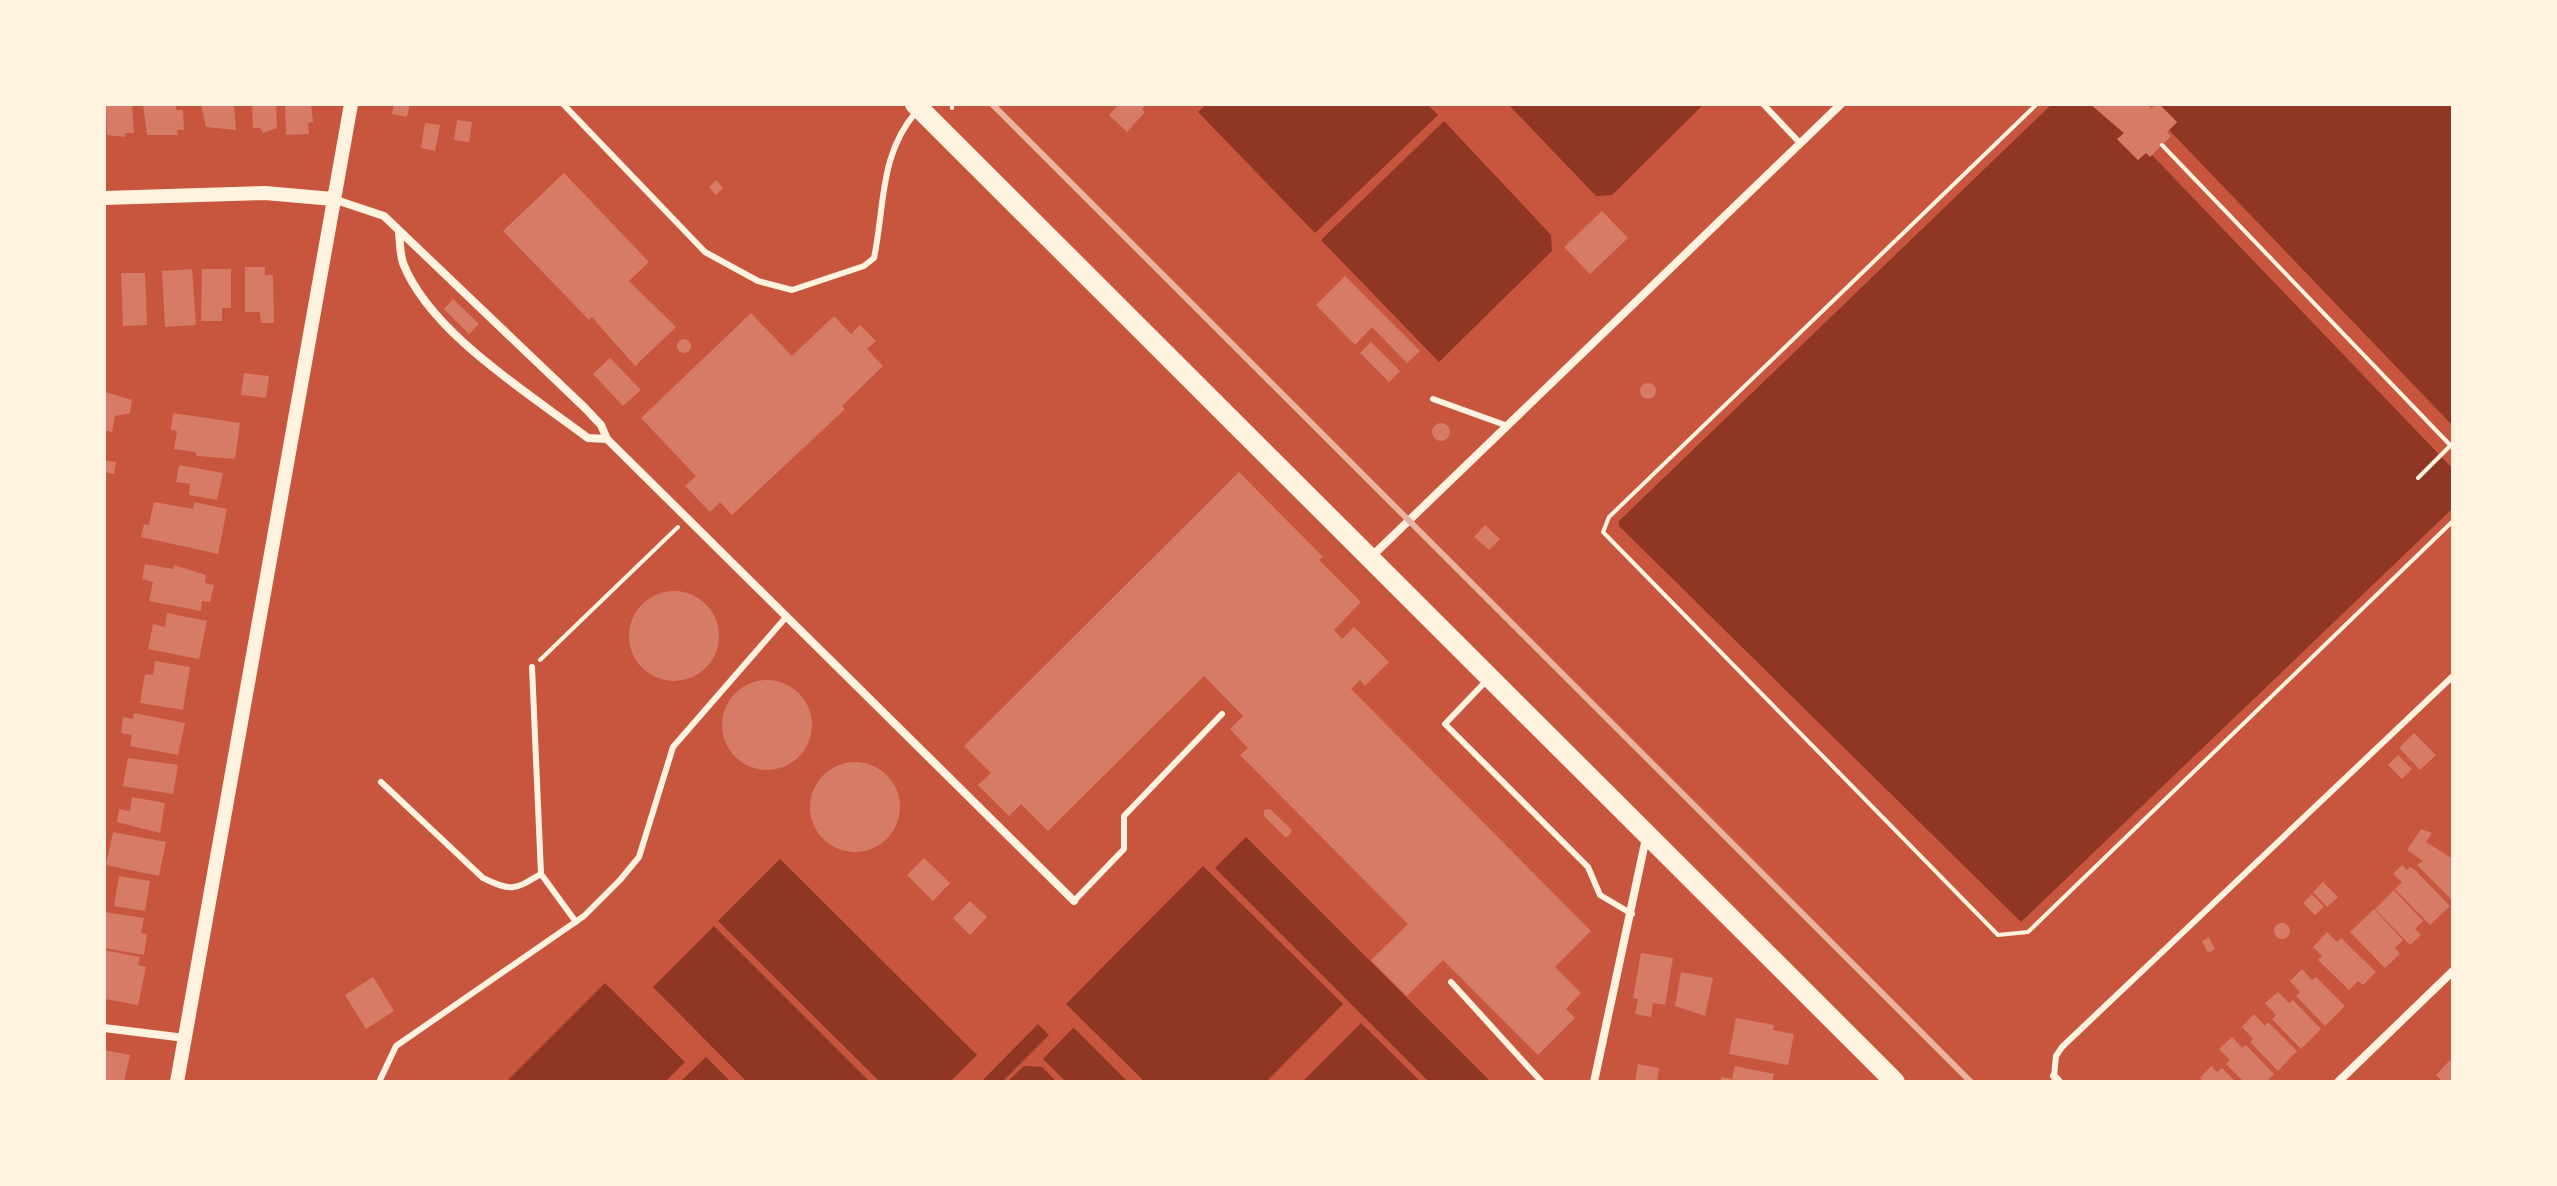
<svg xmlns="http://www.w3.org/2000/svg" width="2557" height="1186" viewBox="0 0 2557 1186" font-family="'Times New Roman',serif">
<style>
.water{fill:#8f3625}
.building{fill:#d67c66}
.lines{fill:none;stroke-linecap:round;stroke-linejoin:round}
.path{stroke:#fff3e0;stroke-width:4}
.service{stroke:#fff3e0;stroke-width:6}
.minor{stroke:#fff3e0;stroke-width:8}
.tertiary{stroke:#fff3e0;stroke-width:14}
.primary{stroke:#fff3e0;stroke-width:20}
.rail{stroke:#e9b49f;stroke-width:6}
</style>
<rect width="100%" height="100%" fill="#c8553d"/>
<path class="water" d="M1207,104H1427L1438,115L1315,233L1198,112Z
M1508,104H1704L1612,195L1596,196Z
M2052,104H2090L2124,133L2118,140L2138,160L2146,153L2152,155L2453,469V508L2021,922L1619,526V521Z
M2159,104H2453V426L2169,130L2177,122Z
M1444,121L1551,235L1552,251L1439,362L1321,240Z
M1246,837L1491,1082H1429L1215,868Z
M780,859L977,1055L950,1082H880L718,921Z
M1203,866L1343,1004L1266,1082H1145L1066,1004Z
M714,926L870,1082H747L653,987Z
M605,983L685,1062L665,1082H506Z
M1361,1023L1421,1082H1302Z
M1038,1024L1049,1035L1002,1082H981Z
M1073,1028H1074L1128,1082H1066L1043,1059Z
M706,1057L731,1082H680Z
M1024,1066L1042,1067L1057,1082H1007Z"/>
<path class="building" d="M106,104H132L134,133H125V137L107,135Z
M143,104H176V110H183L184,130H177L178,135H147Z
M201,104H234L236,130L206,127Z
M252,104H276L277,128L263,133L260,128H253Z
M285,104H311L313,122L308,123L309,134L286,135Z
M394,104H410L407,117L392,114Z
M1119,104H1147L1142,109L1145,112L1127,132L1109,115Z
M2090,104H2147L2151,108L2159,104L2177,122L2167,132L2171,136L2150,157L2146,153L2138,160L2117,139L2124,133Z
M457,120L472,122L469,142L454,140Z
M425,123L440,125L435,151L421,148Z
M564,173L649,262L629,281L676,327L635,366L592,317L589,320L503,231Z
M716,180L723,188L716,195L709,187Z
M1602,211L1628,238L1590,274L1564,247Z
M245,267H265V275H273L274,323H261L260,312H245Z
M192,269L196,325L165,327L162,271Z
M202,269H231V308H222V321H201Z
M121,273H145L147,325L123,326Z
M1345,276L1420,351L1407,363L1372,327L1355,345L1316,305Z
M453,299L479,324L469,334L444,309Z
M751,313L792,356L834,316L851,334L860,325L876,341L867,349L883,366L842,406L845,409L732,515L720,502L710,512L685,486L696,476L641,418Z
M677 346a7 7 0 1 1 14 0a7 7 0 1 1-14 0Z
M1371,342L1400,371L1389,382L1360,353Z
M610,358L641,390L623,406L593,374Z
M244,373L269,376L266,398L241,395Z
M1640 391a8 8 0 1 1 16 0a8 8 0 1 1-16 0Z
M105,392L132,400L130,413L115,416L112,432L104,430Z
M173,413L240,423L235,459L197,456L195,452L174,449L177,431L171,430Z
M1432 432a9 9 0 1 1 18 0a9 9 0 1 1-18 0Z
M104,460L116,462L114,474L104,472Z
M179,465L223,473L217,500L189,495L190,484L176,482Z
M1239,472L1323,557L1319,560L1361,602L1334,630L1342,639L1354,627L1389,662L1365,686L1360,680L1351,689L1591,931L1555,967L1581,993L1566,1009L1575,1018L1538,1055L1443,960L1407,996L1371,960L1408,924L1240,755L1248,748L1230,729L1243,716L1204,676L1048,831L1021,804L1009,816L978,785L991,773L964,746Z
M154,502L193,509L194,502L227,509L218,554L141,537L144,524L149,525Z
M1485,525L1500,539L1489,550L1474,537Z
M145,564L173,569L174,565L206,575L205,583L214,585L210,602L202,601L201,611L149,601L153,582L142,579Z
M629 636a45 45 0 1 1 90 0a45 45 0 1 1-90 0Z
M167,613L207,621L199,659L148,649L153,624L165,627Z
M155,661L190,667L183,710L140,703L145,674L153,675Z
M722 725a45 45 0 1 1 90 0a45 45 0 1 1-90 0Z
M134,713L185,723L178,755L130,746L132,735L121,733L123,717L133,719Z
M2414,733L2436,755L2420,770L2399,748Z
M2398,755L2412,769L2402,779L2388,765Z
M128,758L178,765L173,794L123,786Z
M810 807a45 45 0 1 1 90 0a45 45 0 1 1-90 0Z
M132,797L165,803L160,833L117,822L119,809L130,811Z
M1270,809L1292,830L1289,836L1285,837L1264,816V810Z
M2421,829L2432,833L2426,842L2453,859L2451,899L2417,865L2423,861L2407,850Z
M113,832L166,842L159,876L106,865Z
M924,858L950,883L933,901L907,875Z
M2402,865L2407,870L2410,867L2415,870L2450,906L2430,925L2395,889L2402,882L2393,874Z
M119,876L150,881L145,911L114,906Z
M2323,882L2338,897L2327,907L2313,892Z
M2394,890L2423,921L2415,929L2421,935L2410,945L2375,909Z
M2312,894L2324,907L2315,915L2303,903Z
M970,901L987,917L970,935L953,918Z
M2374,909L2403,940L2395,948L2400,954L2385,968L2350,932Z
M104,912L144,918L141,933L147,934L144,955L104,948Z
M2274 931a8 8 0 1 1 16 0a8 8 0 1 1-16 0Z
M2327,932L2337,942L2341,938L2376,972L2363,985L2358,981L2349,990L2318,960L2322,956L2313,947Z
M2209,937L2215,949L2208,953L2202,941Z
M104,950L140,957L138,965L146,967L138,1005L105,999Z
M1641,953L1673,958L1665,1005L1653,1003L1651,1017L1635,1014L1638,999L1633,998Z
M2302,969L2312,980L2316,977L2345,1006L2325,1026L2296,996L2300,992L2290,981Z
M1681,972L1713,978L1705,1016L1675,1006Z
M373,977L394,1011L366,1029L345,995Z
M2278,992L2289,1003L2293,1000L2321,1029L2301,1049L2272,1019L2276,1015L2265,1003Z
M2254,1014L2265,1026L2268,1022L2297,1051L2278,1071L2250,1042L2253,1039L2242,1027Z
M1736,1018L1774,1025L1773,1030L1794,1034L1788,1065L1729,1054Z
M2232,1037L2242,1048L2246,1045L2274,1074L2266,1082H2244L2226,1064L2230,1060L2219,1049Z
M104,1050L130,1055L124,1082H104Z
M2453,1057V1082H2443L2436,1075Z
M1638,1064L1659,1068L1657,1082H1635Z
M1735,1066L1774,1074L1772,1082H1721V1077L1732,1079Z
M2211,1066L2217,1072L2222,1068L2236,1082H2204L2200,1078Z"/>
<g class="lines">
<path class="path" d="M2037,104L1609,517L1603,532L1998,935L2028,932L2453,521
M952,108V104
M2162,145L2453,448
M2418,478L2450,446
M540,660L678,527"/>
<path class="service" d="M563,104L705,252L758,281L792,290L864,266L874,258C885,206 879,155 916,112
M1763,104L1800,143
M1433,399L1505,425
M532,667L541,874L576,922
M1487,680L1445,724L1588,867L1600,895L1632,914
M381,782L483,878C512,892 514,890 541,874
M1074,901L1124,849V816L1222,714
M1451,982L1542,1082
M2054,1076L2056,1056L2062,1047L2453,676
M379,1082L396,1046L584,916L620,880L639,857L673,747L787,616"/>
<path class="minor" d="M333,199L384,216L585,408L601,425L607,439L1074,901
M399,233C400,242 400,254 403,263C430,333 530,394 588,438L607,439
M1370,558L1841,104
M104,1028L185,1038
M2054,1076L2059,1082
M1594,1082L1646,838
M2338,1082L2453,971"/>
<path class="tertiary" d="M104,198L265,193L333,199
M177,1082L351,104"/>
<path class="primary" d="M915,104L1895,1082"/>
<path class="rail" d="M992,104L1971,1082"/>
</g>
<rect width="2557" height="1186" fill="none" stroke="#fff3e0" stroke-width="212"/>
</svg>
